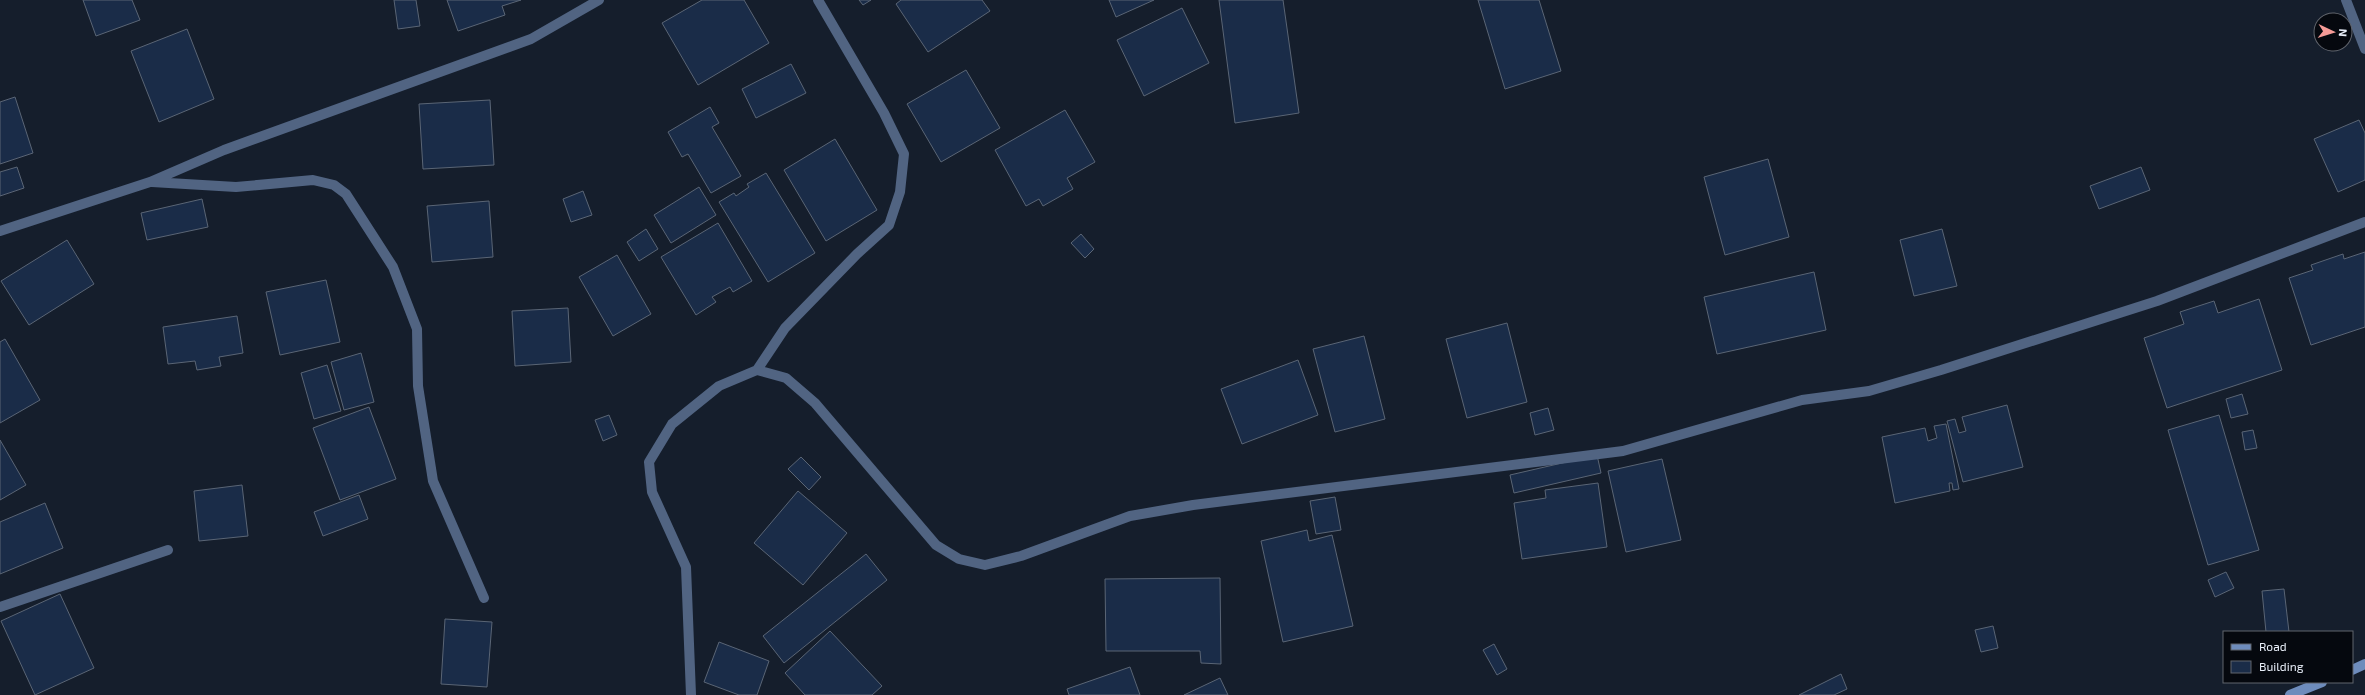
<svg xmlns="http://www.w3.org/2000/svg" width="2365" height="695" viewBox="0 0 2365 695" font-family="'Exo 2',sans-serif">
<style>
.building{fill:#1a2c48;stroke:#5a6575}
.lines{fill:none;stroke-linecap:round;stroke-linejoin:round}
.minor{stroke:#516482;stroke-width:10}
.secondary{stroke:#6e8cbc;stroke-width:10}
</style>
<rect width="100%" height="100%" fill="#151e2c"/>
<path class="building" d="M83,0H132L140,20L96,36Z
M394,0H416L420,26L398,29Z
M447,0H521L502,6L505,15L458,31Z
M702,0H744L769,43L698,85L662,23Z
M859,0H871L863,5Z
M901,0H982L990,11L928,52L896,4Z
M1109,0H1154L1116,17Z
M1219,0H1283L1299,113L1235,123Z
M1478,0H1539L1561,71L1505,89Z
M1182,8L1209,63L1144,96L1117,40Z
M187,29L214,99L159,122L131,51Z
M791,64L806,93L756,118L742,89Z
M966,70L1000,128L941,162L907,104Z
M15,97L33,153L0,164V102Z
M490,100L494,165L423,169L419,104Z
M710,107L719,123L712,127L741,176L711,193L688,154L682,157L668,132Z
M1065,110L1095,162L1067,178L1073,189L1043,206L1039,199L1026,206L995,150Z
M2359,120L2365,133V180L2338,192L2314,139Z
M835,139L877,210L826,241L784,170Z
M1768,159L1789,237L1725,255L1704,177Z
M17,167L24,188L0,196V172Z
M2141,167L2150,190L2099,209L2090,186Z
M766,173L815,253L768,282L719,202L734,193L736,196L749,187L747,184Z
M699,187L716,215L671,243L654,215Z
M583,191L592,215L571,222L563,199Z
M202,199L208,227L147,240L141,213Z
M489,201L493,257L432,262L427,206Z
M718,223L752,281L733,292L730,287L712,297L716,302L696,315L661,257Z
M646,229L658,249L639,261L627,242Z
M1942,229L1957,286L1914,296L1900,240Z
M1081,234L1094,249L1085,258L1071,243Z
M67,240L94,284L29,325L1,281Z
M2365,252V327L2311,345L2289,278L2313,270L2311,265L2343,254L2344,259Z
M617,255L651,314L613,336L579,277Z
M1814,272L1826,330L1717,354L1704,297Z
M326,280L340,342L280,355L266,292Z
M2259,299L2282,370L2167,408L2144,338L2184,324L2180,312L2214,301L2218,313Z
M568,308L571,362L515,366L512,311Z
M237,316L243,353L219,357L221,366L197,370L195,361L168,364L163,327Z
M1507,323L1527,402L1467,418L1446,339Z
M1364,336L1385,419L1335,432L1313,349Z
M5,339L40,400L0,423V342Z
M361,353L374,402L344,410L331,362Z
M1298,360L1318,415L1242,444L1221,389Z
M327,365L341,411L314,419L301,373Z
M2242,394L2248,414L2231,418L2226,399Z
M2007,405L2023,467L1963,482L1947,421L1955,419L1959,433L1966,431L1962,417Z
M369,407L396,479L340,500L313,428Z
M1548,408L1554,430L1535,435L1530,413Z
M609,415L617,435L603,441L595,420Z
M2219,415L2259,550L2208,565L2168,430Z
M1946,424L1959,489L1953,490L1952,483H1949L1950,491L1895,503L1882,437L1925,428L1928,441L1937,438L1934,426Z
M2253,430L2257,448L2245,450L2242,432Z
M0,440L26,485L0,500Z
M1597,455L1601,473L1514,493L1510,475Z
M801,457L821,477L809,490L788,469Z
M1662,459L1681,540L1626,552L1608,471Z
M1598,483L1607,547L1522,559L1514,503L1546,498L1545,490Z
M242,485L248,536L199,541L194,491Z
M798,491L847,533L803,585L754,543Z
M359,495L368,519L323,536L314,512Z
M1335,497L1341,530L1316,534L1310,501Z
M45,503L63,548L0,574V522Z
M1307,530L1309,541L1332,535L1353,626L1283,642L1261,541Z
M866,554L887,580L784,663L763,636Z
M2226,572L2234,588L2215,597L2208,580Z
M1220,578L1221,664L1201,663L1200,651H1106L1105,579Z
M2284,589L2289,632H2266L2262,591Z
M60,594L94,668L35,695L1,621Z
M445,619L492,622L487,687L441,684Z
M1993,626L1998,648L1981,652L1975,630Z
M830,631L882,686L872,695H805L785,673Z
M719,642L769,661L757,695H739L704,682Z
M1494,644L1507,669L1497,675L1483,650Z
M1130,667L1140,695H1069L1067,689Z
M1841,674L1847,689L1834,695H1799Z
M1220,678L1228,695H1184Z"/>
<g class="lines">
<path class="minor" d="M2346,0L2365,49
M152,182L236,187L313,180L334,185L346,194L393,267L417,329L418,386L433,481L484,598
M0,231L150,182L224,150L531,39L599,0
M757,370L786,378L815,403L936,545L959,559L985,565L1021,556L1130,516L1193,505L1623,451L1802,400L1869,391L1941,370L2157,301L2365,222
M0,607L168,550
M691,695L686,567L652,492L649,462L672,424L719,386L757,370L785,328L857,254L889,225L900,192L904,154L884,113L818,0"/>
<path class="secondary" d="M2352,670L2365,664
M2290,695L2322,682"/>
</g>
<rect x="2223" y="631" width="130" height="52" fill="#05080e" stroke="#60646c"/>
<rect x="2231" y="644" width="20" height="6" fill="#6e8cbc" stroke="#60646c"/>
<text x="2259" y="651" font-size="12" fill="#e9eff9">Road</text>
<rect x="2231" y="661" width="20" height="12" fill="#1a2c48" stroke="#60646c"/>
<text x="2259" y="671" font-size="12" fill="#e9eff9">Building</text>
<g transform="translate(2333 32) rotate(94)"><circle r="19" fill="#05080e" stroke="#60646c"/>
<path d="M0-3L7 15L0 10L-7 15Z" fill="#f59b97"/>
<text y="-6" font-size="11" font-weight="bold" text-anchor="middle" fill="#e9eff9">N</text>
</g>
</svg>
